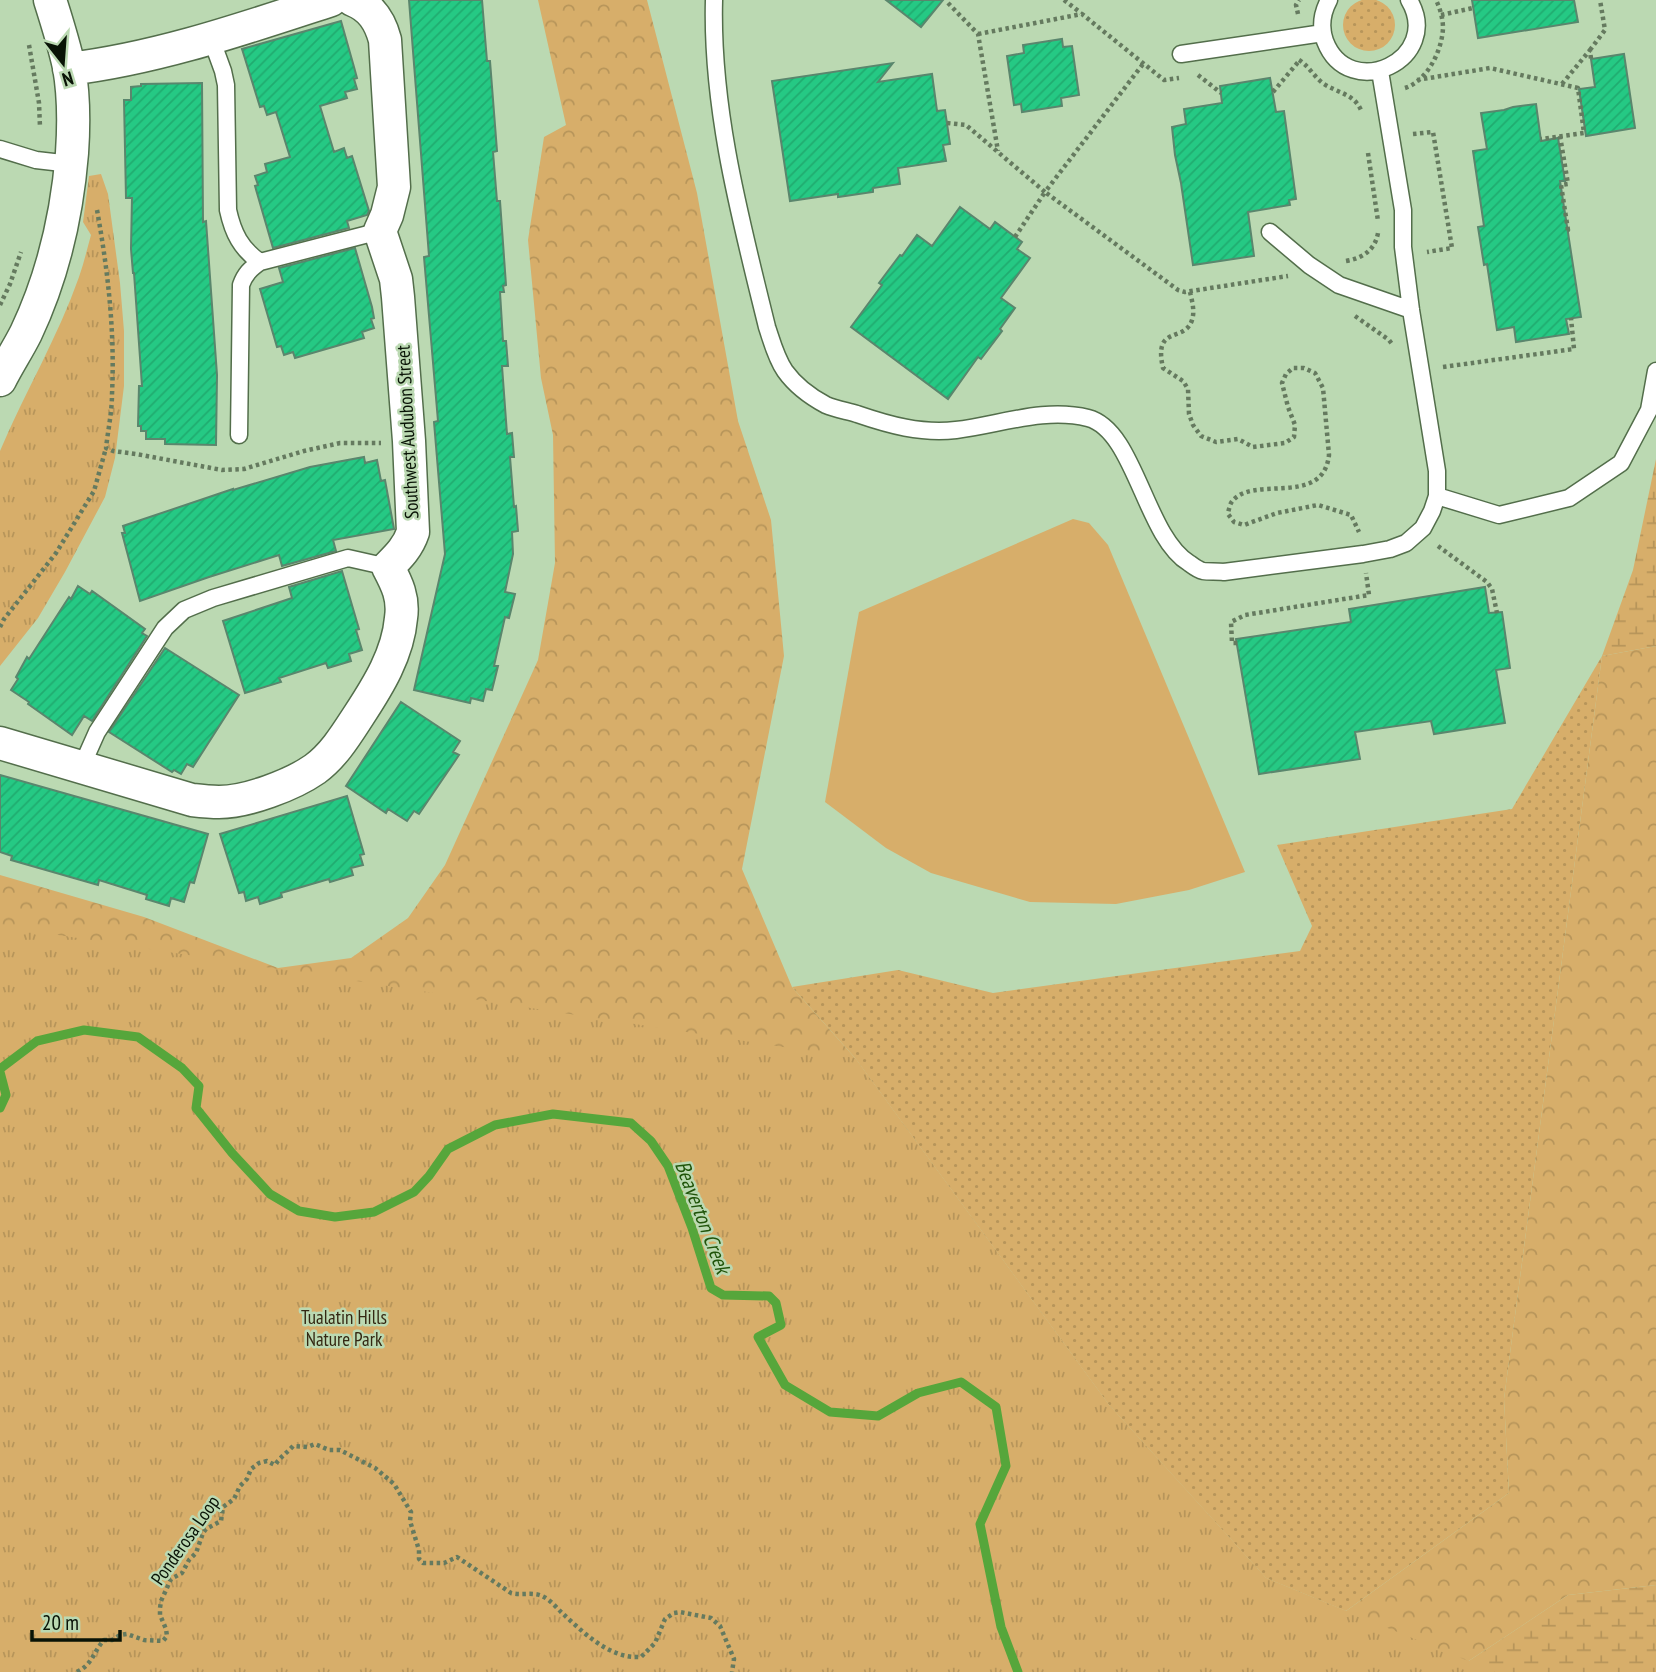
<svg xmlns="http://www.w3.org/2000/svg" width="1656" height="1672" viewBox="0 0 1656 1672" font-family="'PT Sans Narrow',sans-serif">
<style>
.grass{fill:url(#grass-dots)}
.forest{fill:url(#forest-crowns)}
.wetland{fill:url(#wetland-marsh)}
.park{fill:url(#park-tufts)}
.garden{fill:#d7ae6a}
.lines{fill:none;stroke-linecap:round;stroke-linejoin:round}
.stream{stroke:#56a63b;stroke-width:9}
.building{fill:url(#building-hatch);stroke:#5a866d;stroke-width:2}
.service-casing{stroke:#536e4b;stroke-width:19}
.minor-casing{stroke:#536e4b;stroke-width:35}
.path{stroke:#657a5f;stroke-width:4.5;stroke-dasharray:3.5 3.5;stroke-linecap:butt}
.service{stroke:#fff;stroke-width:16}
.minor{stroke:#fff;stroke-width:32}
.labels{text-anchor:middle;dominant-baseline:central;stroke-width:5;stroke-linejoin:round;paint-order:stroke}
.street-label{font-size:19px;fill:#091306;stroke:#bbd9b2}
.park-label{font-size:19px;fill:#342712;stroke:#bbd9b2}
.water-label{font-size:21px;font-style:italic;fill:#20540a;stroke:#bbd9b2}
</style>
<defs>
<pattern id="grass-dots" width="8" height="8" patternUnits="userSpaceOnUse" patternTransform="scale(1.75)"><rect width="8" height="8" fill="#d7ae6a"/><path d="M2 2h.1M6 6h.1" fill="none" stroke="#b7955a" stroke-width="1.8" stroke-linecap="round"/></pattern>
<pattern id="forest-crowns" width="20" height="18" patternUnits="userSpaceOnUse" patternTransform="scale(1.75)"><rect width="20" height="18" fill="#d7ae6a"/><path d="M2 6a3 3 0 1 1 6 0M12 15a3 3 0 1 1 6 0" fill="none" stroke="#b7955a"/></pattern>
<pattern id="wetland-marsh" width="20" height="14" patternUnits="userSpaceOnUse" patternTransform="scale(1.75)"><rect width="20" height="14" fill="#d7ae6a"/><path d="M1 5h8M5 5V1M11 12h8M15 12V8" fill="none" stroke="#b7955a"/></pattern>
<pattern id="park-tufts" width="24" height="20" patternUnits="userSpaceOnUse" patternTransform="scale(1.75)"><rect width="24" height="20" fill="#d7ae6a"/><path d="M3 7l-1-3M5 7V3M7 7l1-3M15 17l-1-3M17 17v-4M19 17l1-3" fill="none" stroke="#b7955a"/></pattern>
<pattern id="building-hatch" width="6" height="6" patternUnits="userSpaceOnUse" patternTransform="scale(1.75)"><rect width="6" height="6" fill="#25c984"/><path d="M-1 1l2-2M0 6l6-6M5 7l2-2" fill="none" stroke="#20ac70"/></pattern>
</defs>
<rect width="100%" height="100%" fill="#bbd9b2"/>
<path class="grass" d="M1343 25a26 26 0 1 1 52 0a26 26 0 1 1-52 0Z
M1602,656L1504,1399L1509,1493L1346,1611L1266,1578L1109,1405L855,1058L792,987L898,970L993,993L1300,951L1312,926L1277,845L1512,809Z"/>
<path class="forest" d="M538,0H647L697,193L738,421L771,520L784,656L742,869L792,987L855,1058L1109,1405L1266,1578L1346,1611L1509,1493L1504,1399L1602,656L1656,646V1585L1568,1595L1452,1672L0,993V875L144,917L278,968L351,958L408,918L445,865L538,660L555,563L553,435L541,378L528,240L544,137L566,125Z"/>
<path class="wetland" d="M1656,459V646L1602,656L1633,570Z
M1656,1585V1672H1452L1568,1595Z"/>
<path class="park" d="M101,174L108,194L120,283L124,331V386L115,458L105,497L65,572L38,618L0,666V451C25,392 58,337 79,277C84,263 87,249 91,235L83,222L89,176Z
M0,926L855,1058L1109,1405L1266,1578L1495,1672H0Z"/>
<path class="garden" d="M1073,519L1089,523L1108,545L1245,872L1189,890L1116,904L1030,902L931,873L886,848L825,802L859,612Z"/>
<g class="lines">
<path class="stream" d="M0,1069L37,1041L84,1030L138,1037L182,1068L199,1086L196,1108L232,1153L270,1194L299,1211L335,1217L374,1212L414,1192L429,1176L448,1149L495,1125L553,1114L631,1123L651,1141L668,1166L692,1228L711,1288L723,1295L769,1296L776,1303L781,1325L758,1337L785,1385L830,1412L878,1416L918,1393L961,1382L996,1407L1006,1466L980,1524L1001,1627L1018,1672
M0,1072L6,1095L0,1108"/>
</g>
<path class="building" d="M409,0H482L487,61H490L497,151L493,152L497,201H500L506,285L503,286L504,292H500L503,341H506L508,366H502L507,434L512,433L514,457H510L514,507L516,506L518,531L512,532L513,554L505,592L515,594L509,618L505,617L494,666H498L492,690L486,689L483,701L471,698L470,703L414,690L445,554L434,422L438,421L424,257L429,256Z
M886,0H943L921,27Z
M1472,0H1574L1578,22L1478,38Z
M341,21L354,67L357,78L354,79L357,89L345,92L347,98L320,106L334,152L344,148L347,158L352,156L369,211L367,215L347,221L349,228L273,248L255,186L258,185L255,176L267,172L265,164L290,157L276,112L267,115L264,106L260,107L242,49Z
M1062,39L1063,47L1072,46L1079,95L1061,98L1062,106L1022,112L1021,104L1014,105L1007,56L1024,53L1023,45Z
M1624,54L1635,128L1586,136L1579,89L1595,87L1591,59Z
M893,63L878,82L932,74L937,111L945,110L950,144L943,145L946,161L898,168L900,184L873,188V192L838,197V194L790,201L772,81Z
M1270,78L1276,112L1284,111L1296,199L1289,200L1290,205L1248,212L1254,256L1193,265L1181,183L1175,155L1172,127L1186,124L1184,109L1222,103L1220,86Z
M202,83L203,222L206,221L217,375L216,445L165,444V439H146V431H141V426H138L139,386H142L134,273H133L131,249L132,198H126L124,100H131V87L141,86V84Z
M1536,104L1541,141L1558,138L1565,181H1560L1581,317L1566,319L1569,334L1516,342L1514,327L1497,330L1487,264L1484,265L1478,227L1484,226L1473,151L1487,149L1481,113L1504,110L1513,107Z
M960,207L990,229L995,222L1022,242L1017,249L1030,258L1001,298L1015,308L1000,329L1002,331L981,359L978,357L948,399L851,327L882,285L879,283L900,255L902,256L917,235L932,246Z
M355,248L372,307L374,318L371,319L374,328L362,332L364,338L295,358L293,352L284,355L281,346L277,347L260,289L283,282L279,268Z
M364,457L365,463L377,460L381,481L385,480L394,529L333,540L336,551L282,566L279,555L209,577L140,601L122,533H125L123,526L233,489V490L310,467Z
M342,571L359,629L356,630L362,650L349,654L351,661L328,668L326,663L279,678L281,682L245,693L223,621L292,598L289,587Z
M78,586L90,594L92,591L145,629L142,633L147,636L92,721L84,716L72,735L28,704L29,702L11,690L18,679L16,677L27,657L29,659L69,597L71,599Z
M1485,587L1489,613L1502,612L1510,668L1496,670L1505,723L1434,734L1431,721L1355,732L1360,759L1259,774L1236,639L1351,622L1349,609Z
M165,648L239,695L193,767L187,764L181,774L174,770L172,772L109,732Z
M401,702L460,741L453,752L459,755L419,814L414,811L407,821L388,809L386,813L346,786Z
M0,775L208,834L194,883L190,882L184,902L171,898L169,906L146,899L147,895L99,880L98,885L11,860L12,856L0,852Z
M347,796L364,854L360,855L363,865L351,868L353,875L330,882L329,879L281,893L282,897L260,904L258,897L246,901L244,892L239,893L220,834Z"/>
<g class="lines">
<defs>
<path id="service" d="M714,0C711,110 741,221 767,327C772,342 776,358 785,371C795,385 811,397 826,405C835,409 847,411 857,414C889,425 921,434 956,430C999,425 1044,407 1088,418C1135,430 1145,536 1189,563C1193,566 1198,570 1203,571C1209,572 1217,571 1224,572L1363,554L1390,549L1406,543L1423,528L1432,511L1437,496V471L1411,310L1403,247V210L1380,71
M1329,0C1322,13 1320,27 1325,41C1349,104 1444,59 1409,0
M211,38L223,71L226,85L228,210C233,233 241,249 260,262
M1181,54L1323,33
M0,149L36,160L71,164
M1270,232L1309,265L1339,285L1411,310
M239,435L241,285C245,274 250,269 260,262L380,231
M1437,496L1499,515L1569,498L1621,463L1649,410L1656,371
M81,768L97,732L165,628L184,610L213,598L348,558L388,567"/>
<path id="minor" d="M69,69C159,58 245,28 331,0
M0,380C8,364 18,349 26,333C53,276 67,215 72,153C74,124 74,95 69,67C64,44 57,22 50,0
M0,743L192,800C201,801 210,802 219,802C247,802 292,785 315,769C334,755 346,735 359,715C378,686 398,654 401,618C404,598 397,584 388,567C399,556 408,547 413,532L409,441L398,297L396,279L380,231L387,215L394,187L385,40C380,21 371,7 353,0"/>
</defs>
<use href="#service" class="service-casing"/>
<use href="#minor" class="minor-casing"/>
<path class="path" d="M1064,0L1081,13
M948,3L978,34L998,151
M1298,14L1296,5L1299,0
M1441,15L1473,8
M978,34L1082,14L1164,80L1179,78
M29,45L39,103L40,127
M1590,50L1605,30L1600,0
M1299,60C1309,66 1314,77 1324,84C1338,93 1354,94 1361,110
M1198,75L1221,93
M1417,80L1490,68L1578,88L1584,133L1541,139
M1562,84L1590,50L1591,59
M1405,88C1427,81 1442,51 1443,28C1443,19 1440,8 1436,0
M1273,92L1299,61
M947,123L966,125L1045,192L1143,64
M1413,134L1433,132L1452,248L1427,252
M1560,136L1568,184L1561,185L1568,230H1567
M1368,153L1378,221
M97,210C108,271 115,332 112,394C112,412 108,430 106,448L113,451L136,454L222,470L244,469L304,451L340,443H381
M1015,237L1045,192L1178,290L1185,292L1288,276
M1346,261C1363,258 1375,250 1378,233
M1190,292C1192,301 1195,311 1192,320C1185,343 1153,324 1163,368L1183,381L1188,389L1189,414L1193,425L1201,436L1216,442L1238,439L1253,447L1285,443L1294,437L1295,425L1288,407L1282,383L1286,374L1293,368H1304L1315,373L1323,388L1329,455C1323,509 1250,473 1231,503C1230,505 1228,512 1228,514L1234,522L1244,525L1277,513L1318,505L1351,515L1359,532
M0,305L10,284L21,252
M1355,316L1389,340L1392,344
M1443,367L1574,349L1571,318
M1438,546L1487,582L1492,589L1497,613
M0,627L4,619L56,553L94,491L106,448
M1237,643H1232L1231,622L1245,615L1369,595L1366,573
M77,1672C93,1664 93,1652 104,1640H112L120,1635L127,1634L144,1640L163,1641L167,1636L166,1629L160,1615V1608L161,1601L171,1579L182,1573L189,1560L196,1553L203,1533L206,1529L221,1521L223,1507L234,1499L240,1486L247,1479L251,1469L259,1463L267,1461L275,1465C280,1457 287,1453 293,1446L307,1447L315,1444L329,1450H340L375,1468L394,1484L411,1512L410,1521L419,1550V1559L423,1563H444L457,1557L511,1593C522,1596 534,1591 544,1597C550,1600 556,1607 561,1612C583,1632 609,1659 641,1657L655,1643L665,1619L674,1613L680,1612L711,1618L720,1626L734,1659L732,1672"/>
<use href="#service" class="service"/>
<use href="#minor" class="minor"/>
</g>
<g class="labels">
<g class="street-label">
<text transform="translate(407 432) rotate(-93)">Southwest Audubon Street</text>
<text transform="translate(185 1540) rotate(-55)">Ponderosa Loop</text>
</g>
<g class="park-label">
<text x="344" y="1317">Tualatin Hills<tspan x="344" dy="22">Nature Park</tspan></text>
</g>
<g class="water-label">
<text transform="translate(703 1217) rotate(69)">Beaverton Creek</text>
</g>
</g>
<g transform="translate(63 63) rotate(163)" stroke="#bbd9b2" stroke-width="5" paint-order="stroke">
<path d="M0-5L12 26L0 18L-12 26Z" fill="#091306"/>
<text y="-10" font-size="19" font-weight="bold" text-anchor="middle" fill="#091306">N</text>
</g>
<path d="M32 1630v10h88v-10" fill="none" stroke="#091306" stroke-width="3.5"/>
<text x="42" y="1630" font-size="21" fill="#091306" stroke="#bbd9b2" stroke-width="5" paint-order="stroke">20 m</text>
</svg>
